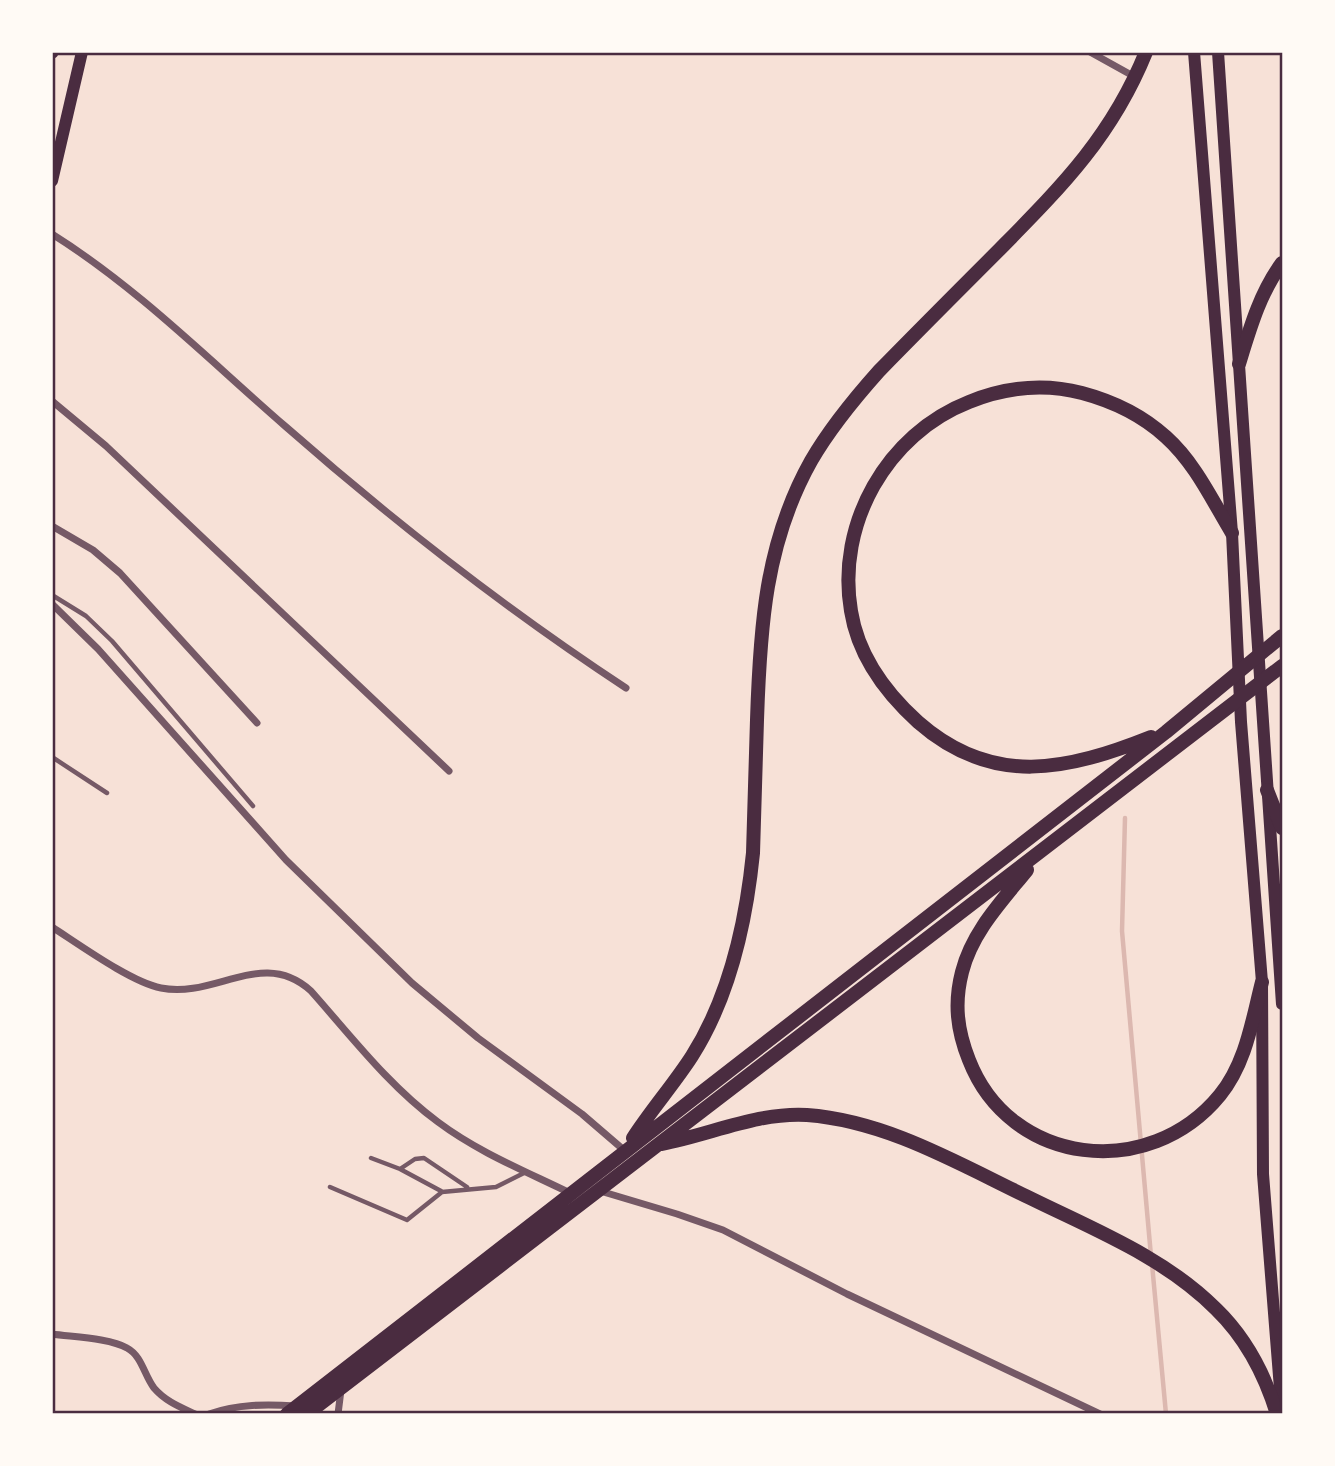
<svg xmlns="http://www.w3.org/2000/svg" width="1335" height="1466" viewBox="0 0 1335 1466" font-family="'Exo 2',sans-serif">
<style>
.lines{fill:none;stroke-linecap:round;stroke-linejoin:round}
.stream{stroke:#dcb8b0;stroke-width:4.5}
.service{stroke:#755966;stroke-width:4.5}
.minor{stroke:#755966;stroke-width:7}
.secondary{stroke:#4a2c40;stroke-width:12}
.primary{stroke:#4a2c40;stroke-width:12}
.trunk{stroke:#4a2c40;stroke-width:14}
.neatline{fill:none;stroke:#4a2c40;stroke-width:2.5}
</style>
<rect width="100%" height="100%" fill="#f7e1d7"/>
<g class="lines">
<path class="stream" d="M1125,818L1122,931L1151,1256
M1152,1264L1166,1414"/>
<path class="service" d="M52,595L86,616L112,641L253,806
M52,757L107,793
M371,1158L400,1169L441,1191
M400,1169L415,1159L424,1158L467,1187
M330,1187L407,1220L442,1192L496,1187L526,1172"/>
<path class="minor" d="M1090,52L1135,77
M52,234C138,288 210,361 285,426C393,521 506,609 626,688
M52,401L106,446L449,771
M52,526L93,550L120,573L257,723
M52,604L98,649L286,860L412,983L478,1038L582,1114L625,1151
M52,927C80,945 131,982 161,988C215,999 263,947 311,991C351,1036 389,1086 438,1122C478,1152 525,1171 570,1193
M600,1191L677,1214L723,1230L847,1294L1100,1414
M52,1334C73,1337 110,1338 127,1348C142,1356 144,1375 154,1388C165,1401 180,1407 195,1414
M209,1414C238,1404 266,1404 296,1406
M338,1414L341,1390"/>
<path class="secondary" d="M1194,52L1232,533L1241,722L1262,982L1263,1174L1282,1414
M1218,52L1282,1004"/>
<path class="primary" d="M52,53L53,52
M52,181L82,52"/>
<path class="trunk" d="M1239,364C1250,328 1260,293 1282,263
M1151,737C1068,770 993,788 918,722C886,693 858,655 851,611C836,524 887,434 969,402C1006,387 1043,383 1082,393C1112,401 1143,416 1166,437C1195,463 1212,500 1232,533
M1267,790L1282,828
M1027,870C1002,901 972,932 962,972C954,1003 957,1030 969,1060C1010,1166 1149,1182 1220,1095C1246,1063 1252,1021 1262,982
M633,1138C651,1110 674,1084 692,1056C730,996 746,923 753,853C754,809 756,764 757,720C760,628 765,543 811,461C830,428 854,399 879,371C919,330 959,290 1000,249C1062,186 1112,136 1146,52
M661,1144C710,1135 757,1112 807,1115C887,1121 959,1164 1030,1198C1095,1230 1164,1257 1216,1309C1245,1337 1265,1375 1277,1414
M287,1414L1166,732L1282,636
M307,1414L1282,666"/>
</g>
<rect width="1335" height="1466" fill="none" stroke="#fffaf5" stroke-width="108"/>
<rect x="54" y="54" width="1227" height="1358" class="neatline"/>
</svg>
